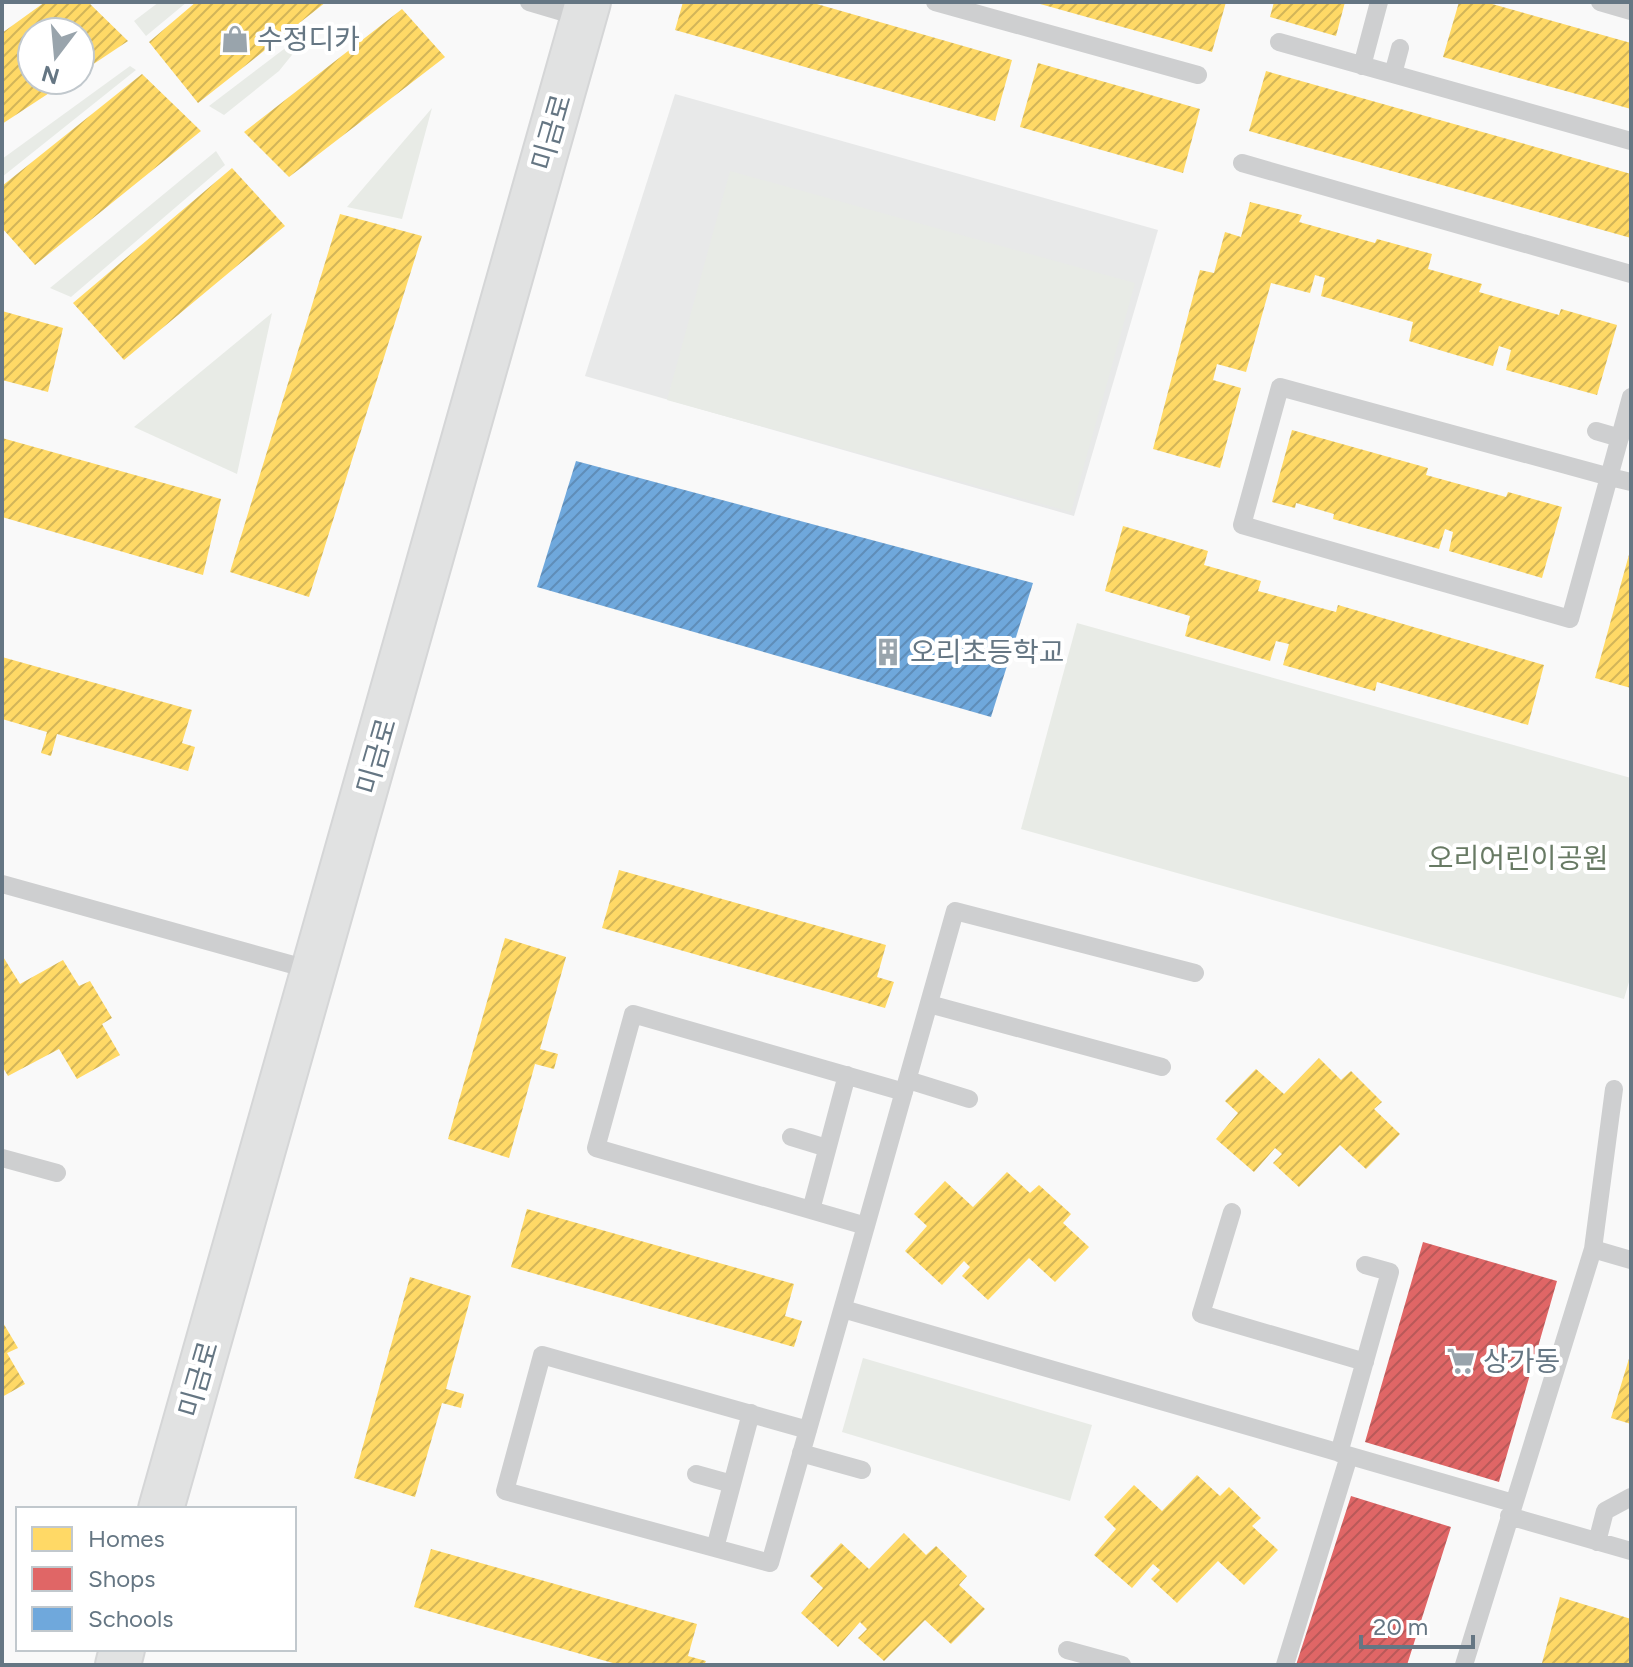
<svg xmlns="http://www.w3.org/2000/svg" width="1633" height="1667" viewBox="0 0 1633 1667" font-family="Figtree,'Noto Sans KR',sans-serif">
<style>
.built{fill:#e8e9e9}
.green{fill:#e8ebe6}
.homes{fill:url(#homes-hatch)}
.shops{fill:url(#shops-hatch)}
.schools{fill:url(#schools-hatch)}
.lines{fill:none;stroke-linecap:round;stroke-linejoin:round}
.secondary-casing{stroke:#d5d6d7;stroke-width:48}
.service{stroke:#cecfd0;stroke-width:18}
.secondary{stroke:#e1e2e2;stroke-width:44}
.labels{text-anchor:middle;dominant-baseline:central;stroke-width:8;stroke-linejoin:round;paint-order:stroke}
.poi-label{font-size:28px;fill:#657683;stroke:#fff;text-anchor:start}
.street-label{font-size:28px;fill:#657683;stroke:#fff}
.park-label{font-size:28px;fill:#687a64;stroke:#fff}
</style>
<defs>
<pattern id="homes-hatch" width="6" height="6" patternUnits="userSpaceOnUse" patternTransform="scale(2)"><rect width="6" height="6" fill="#ffd966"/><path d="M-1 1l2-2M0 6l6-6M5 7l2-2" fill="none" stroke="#d2b559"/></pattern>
<pattern id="shops-hatch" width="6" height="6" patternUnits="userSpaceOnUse" patternTransform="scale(2)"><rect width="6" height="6" fill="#e06666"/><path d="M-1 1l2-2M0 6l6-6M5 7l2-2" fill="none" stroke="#b95959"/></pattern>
<pattern id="schools-hatch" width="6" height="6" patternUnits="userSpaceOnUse" patternTransform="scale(2)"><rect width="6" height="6" fill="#6fa8dc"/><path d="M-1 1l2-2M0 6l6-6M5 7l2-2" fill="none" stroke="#5f8db8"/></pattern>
</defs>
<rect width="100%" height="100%" fill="#f9f9f9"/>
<path class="built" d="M675,94L1158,230L1074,516L585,376Z"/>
<path class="green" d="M159,2H187L146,36L134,21Z
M317,24L279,71L224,115L209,106Z
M130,66L136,70L2,177V159Z
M432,108L402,219L347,207Z
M216,151L225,165L71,297L50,288Z
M730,171L1135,283L1071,512L667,400Z
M272,313L237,474L134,427Z
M1077,623L1631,778V975L1624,999L1021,829Z
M863,1358L1092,1425L1070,1501L842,1432Z"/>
<path class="homes" d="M45,2H88L128,41L80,73V32H32V80H69L2,124V33Z
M196,2H326L198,103L149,42Z
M683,2H810L1012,60L995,121L675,30Z
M1033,2H1226L1212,52Z
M1274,2H1345L1336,36L1270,17Z
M1459,2H1485L1631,43V109L1443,57Z
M402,9L445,57L289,177L244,132Z
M1038,63L1200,109L1183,173L1020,127Z
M1266,71L1631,174V238L1249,131Z
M142,74L201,131L35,265L2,228V186Z
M232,168L285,226L124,360L73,303Z
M1250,202L1302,215L1299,222L1375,243L1377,239L1432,254L1428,269L1482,284L1479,292L1559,315L1561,309L1617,325L1597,395L1506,370L1511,350L1499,346L1493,366L1409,341L1413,322L1321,296L1325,278L1315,275L1310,293L1271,283L1246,372L1217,364L1213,380L1241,388L1220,468L1153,449L1200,270L1214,273L1225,232L1241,237Z
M340,214L422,236L309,597L230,572Z
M2,311L63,328L48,392L2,380Z
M1292,430L1428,468L1426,475L1506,497L1508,492L1562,507L1542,578L1449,551L1453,532L1445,529L1439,549L1333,519L1334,514L1296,503L1295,508L1272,502Z
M2,438L221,499L203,575L2,517Z
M1123,526L1208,551L1204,565L1261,581L1258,591L1336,612L1338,605L1544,665L1528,725L1377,682L1375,691L1283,665L1289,644L1276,641L1270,661L1185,636L1190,616L1105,591Z
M1630,551H1631V688L1595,678Z
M2,657L192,710L182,743L195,747L188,771L57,734L51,756L41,753L47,732L2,719Z
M619,870L886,945L877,977L894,982L885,1008L602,928Z
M505,938L566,957L540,1049L558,1054L554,1069L535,1064L509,1158L448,1139Z
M2,955L20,984L63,960L79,986L90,981L112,1018L102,1024L120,1055L77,1079L59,1049L8,1076L2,1066Z
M1319,1058L1341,1080L1351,1071L1382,1102L1374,1109L1400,1134L1366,1169L1340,1145L1299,1187L1273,1163L1282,1154L1275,1148L1254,1172L1216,1139L1238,1113L1225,1101L1256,1069L1284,1094Z
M1007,1172L1030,1193L1039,1185L1071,1214L1063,1223L1089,1247L1055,1282L1029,1258L988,1300L962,1276L970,1267L964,1261L942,1285L905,1251L927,1226L914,1214L945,1181L973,1207Z
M527,1209L794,1284L785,1316L802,1321L794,1347L511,1267Z
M410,1277L471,1296L446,1389L464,1394L461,1408L442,1403L415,1497L354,1478Z
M2,1321L18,1348L7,1353L25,1384L2,1397Z
M1631,1352V1424L1611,1418Z
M1197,1475L1220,1496L1229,1487L1261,1518L1252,1526L1278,1550L1244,1585L1218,1561L1177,1603L1151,1579L1160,1570L1153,1564L1132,1588L1094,1555L1116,1529L1104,1517L1134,1485L1162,1511Z
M904,1533L926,1555L936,1546L967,1576L959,1585L985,1609L951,1644L925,1620L884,1661L858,1638L867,1629L860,1622L838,1647L801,1613L823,1588L810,1576L841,1543L869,1569Z
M431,1549L697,1624L688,1656L706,1661L704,1665H620L414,1607Z
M1560,1597L1631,1619V1665L1542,1663Z"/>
<path class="shops" d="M1423,1242L1557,1281L1499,1482L1365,1442Z
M1351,1496L1451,1527L1407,1665H1296Z"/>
<path class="schools" d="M576,461L1033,583L991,717L537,587Z"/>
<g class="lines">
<defs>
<path id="secondary" d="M161,1509L588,2
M118,1665L122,1649"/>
</defs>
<use href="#secondary" class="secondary-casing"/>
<path class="service" d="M529,2L583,18
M935,2L1198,75
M1600,2L1631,11
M1279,42L1631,141
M1362,66L1379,2
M1393,74L1400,48
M1242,163L1631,274
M1631,397L1570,619L1242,525L1280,387L1610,477L1631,482
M1596,431L1620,438
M2,884L315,971
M929,1004L1162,1067
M908,1080L969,1099
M791,1137L827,1148
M2,1158L57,1173
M811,1210L847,1075
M1232,1212L1201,1314L1365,1362
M866,1226L596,1148L633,1014L904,1092
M1593,1249L1631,1260
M843,1309L1513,1503
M808,1430L542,1355L505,1491L770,1563C832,1346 894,1128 955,911L1195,973
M801,1453L862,1470
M1339,1453L1390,1272L1365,1265
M696,1474L732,1484
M1509,1516L1631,1551
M1597,1542L1605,1511L1631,1497
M715,1548L751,1413
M1067,1650L1122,1665
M1285,1665L1349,1456
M1464,1665L1593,1249L1614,1089"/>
<use href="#secondary" class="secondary"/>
</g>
<defs>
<symbol id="shop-bare" viewBox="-9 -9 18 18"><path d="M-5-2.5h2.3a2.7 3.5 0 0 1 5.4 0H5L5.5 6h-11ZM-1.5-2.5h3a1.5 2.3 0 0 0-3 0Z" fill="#99a4ac" stroke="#fff" stroke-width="2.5" paint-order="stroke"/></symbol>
<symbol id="building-bare" viewBox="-9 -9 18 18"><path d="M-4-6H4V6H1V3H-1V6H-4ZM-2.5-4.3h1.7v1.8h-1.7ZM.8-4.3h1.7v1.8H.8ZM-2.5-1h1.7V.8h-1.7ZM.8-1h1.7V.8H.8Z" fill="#99a4ac" stroke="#fff" stroke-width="2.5" paint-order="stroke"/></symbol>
<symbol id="supermarket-bare" viewBox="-9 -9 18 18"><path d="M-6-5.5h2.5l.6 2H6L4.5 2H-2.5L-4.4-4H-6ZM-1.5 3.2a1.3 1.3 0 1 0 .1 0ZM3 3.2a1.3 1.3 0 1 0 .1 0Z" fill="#99a4ac" stroke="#fff" stroke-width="2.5" paint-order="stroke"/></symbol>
</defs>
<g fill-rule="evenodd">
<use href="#shop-bare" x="215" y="19" width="40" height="40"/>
<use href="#building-bare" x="868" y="632" width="40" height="40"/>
<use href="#supermarket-bare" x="1441" y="1341" width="40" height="40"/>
</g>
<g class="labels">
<g class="poi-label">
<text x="257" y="39">수정디카</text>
<text x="910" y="652">오리초등학교</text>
<text x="1483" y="1361">상가동</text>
</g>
<g class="street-label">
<text transform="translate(551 132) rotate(-74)">미금로</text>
<text transform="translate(376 756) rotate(-74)">미금로</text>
<text transform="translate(198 1379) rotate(-74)">미금로</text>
</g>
<g class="park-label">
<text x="1518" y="858">오리어린이공원</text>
</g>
</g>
<rect width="1633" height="1667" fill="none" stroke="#657683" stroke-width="8"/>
<rect x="16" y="1507" width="280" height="144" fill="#ffffff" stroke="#c1c8cd" stroke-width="2"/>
<rect x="32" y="1527" width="40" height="24" fill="#ffd966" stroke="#c1c8cd" stroke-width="2"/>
<text x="88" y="1547" font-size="24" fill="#657683">Homes</text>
<rect x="32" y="1567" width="40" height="24" fill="#e06666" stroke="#c1c8cd" stroke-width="2"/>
<text x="88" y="1587" font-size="24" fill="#657683">Shops</text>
<rect x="32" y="1607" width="40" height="24" fill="#6fa8dc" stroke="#c1c8cd" stroke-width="2"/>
<text x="88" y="1627" font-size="24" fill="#657683">Schools</text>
<g transform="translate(56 56) rotate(196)"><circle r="38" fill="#ffffff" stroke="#c1c8cd" stroke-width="2"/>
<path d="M0-6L14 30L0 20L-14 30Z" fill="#99a4ac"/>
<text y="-12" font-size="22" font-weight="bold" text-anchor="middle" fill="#657683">N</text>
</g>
<path d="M1361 1635v12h112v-12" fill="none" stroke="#657683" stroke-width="4"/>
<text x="1373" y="1635" font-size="24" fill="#657683" stroke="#ffffff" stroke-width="6" paint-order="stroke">20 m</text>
</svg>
